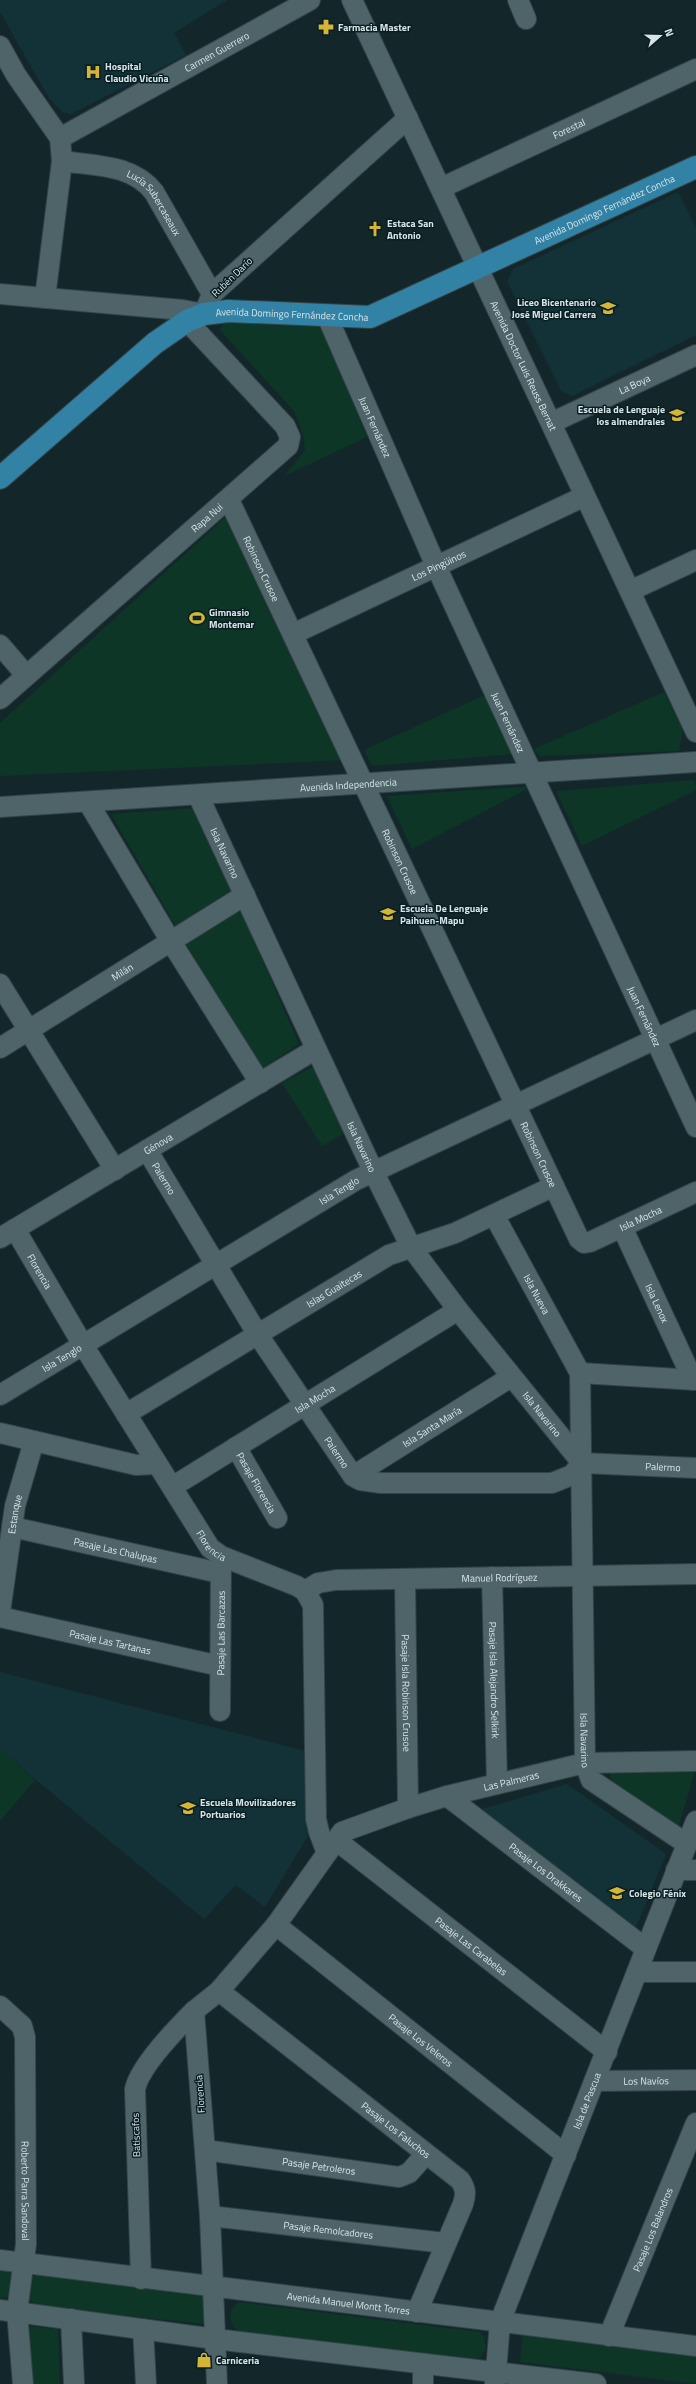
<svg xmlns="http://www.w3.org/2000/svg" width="696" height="2384" viewBox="0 0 696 2384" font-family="'Titillium Web',sans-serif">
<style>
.built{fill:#133238}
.green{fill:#0d3627}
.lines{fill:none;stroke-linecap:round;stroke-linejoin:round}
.minor-casing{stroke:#344347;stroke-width:22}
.major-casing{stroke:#344347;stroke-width:24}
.minor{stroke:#4e6469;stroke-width:20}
.major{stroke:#3182a5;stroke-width:22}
.labels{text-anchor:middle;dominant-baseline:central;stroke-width:3;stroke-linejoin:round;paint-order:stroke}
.poi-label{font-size:10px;font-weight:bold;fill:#d8e5e7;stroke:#091e22;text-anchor:start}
.street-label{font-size:10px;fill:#d8e5e7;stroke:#091e22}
</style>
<rect width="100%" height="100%" fill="#13272b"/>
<path class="built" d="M0,0H227L174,33L186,55L71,114L62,112L49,98L0,12Z
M678,192L696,228V335L572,396L561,391L507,281L513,269Z
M0,1672L305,1751L308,1836L265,1907L236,1885L204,1919L0,1750Z
M567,1784L666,1854L634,1932L479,1810Z"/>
<path class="green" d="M319,321L367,437L284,476L305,450L303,434L294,411L220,330L223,322Z
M230,513L346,760L0,776V723Z
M664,692L683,729L679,751L540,756L534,749Z
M487,694L512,754L372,766L364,750Z
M695,780L696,790L582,846L556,791Z
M533,786L412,849L387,796Z
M196,808L299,1044L259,1070L111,814Z
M314,1066L348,1131L322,1146L282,1083Z
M0,1750L35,1780L0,1821Z
M696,1767L677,1832L609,1785L611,1768Z
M0,2266L9,2270L14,2275L10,2296L0,2299Z
M39,2273L204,2293L210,2319L203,2324L37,2306L30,2300C28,2288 29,2280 39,2273Z
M239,2302L479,2332L484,2337L486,2349L480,2358L476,2359L238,2331C228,2321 227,2311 239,2302Z
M28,2326L58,2329L60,2384H33Z
M523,2332L696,2352V2384L520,2362Z"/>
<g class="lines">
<defs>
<g id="minor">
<path id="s1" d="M352,0L696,732"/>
<path d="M518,0L526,19"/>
<path d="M0,46L16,75L60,138L62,161L45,298"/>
<path id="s2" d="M60,138L310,0"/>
<path id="s3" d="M62,161C95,166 132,164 154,192L212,294"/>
<path id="s4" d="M441,188L696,69"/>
<path d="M0,294L183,310L204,314L212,294L408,118"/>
<path id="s5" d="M327,316L436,566L696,1127"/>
<path id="s6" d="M551,423L696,355"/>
<path id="s7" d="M229,500L579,1239L584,1243L590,1242L696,1192"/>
<path d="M630,591L696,560"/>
<path id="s8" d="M293,634L585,496"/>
<path d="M0,645L26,675"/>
<path id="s9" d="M0,699L288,446L290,437L285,426L187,321"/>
<path id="s10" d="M198,795L374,1173L411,1247L458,1310L582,1463"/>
<path d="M88,802L170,940L260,1083"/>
<path id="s11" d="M0,807L696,762"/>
<path d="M0,984L115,1170"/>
<path id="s12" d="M0,1048L245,895"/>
<path id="s13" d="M147,1150L258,1335L353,1476L360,1480L381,1483H552L572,1475L582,1463"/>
<path id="s14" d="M494,1215L580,1373L585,1763L591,1780L687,1844"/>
<path id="s15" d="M622,1227L693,1380"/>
<path id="s16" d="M15,1229L83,1345L210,1548L221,1556L297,1586L305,1591L313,1605L316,1819L319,1832L327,1853"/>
<path id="s17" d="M0,1238L316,1049"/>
<path d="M580,1373L696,1380"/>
<path id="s18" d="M0,1395L356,1180L696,1020"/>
<path id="s19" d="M126,1414L389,1255L455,1233L554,1186"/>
<path d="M0,1433L136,1465L157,1464"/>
<path id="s20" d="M236,1447L277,1518"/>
<path id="s21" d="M582,1463L696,1468"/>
<path id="s22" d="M353,1476L511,1377"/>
<path id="s23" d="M172,1487L458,1310"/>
<path id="s24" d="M12,1527L220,1573"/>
<path id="s25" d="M492,1577L497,1783"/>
<path id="s26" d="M405,1579L408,1808"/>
<path id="s27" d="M305,1591L318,1583L336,1580L696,1574"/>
<path id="s28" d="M0,1612L15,1506L34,1441"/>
<path id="s29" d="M0,1617L220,1666"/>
<path id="s30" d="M220,1711L221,1559"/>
<path id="s31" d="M447,1796L645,1948"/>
<path id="s32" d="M336,1840L607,2052"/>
<path d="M676,1870H696"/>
<path id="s33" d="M276,1925L566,2155"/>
<path d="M637,1972H696"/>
<path id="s34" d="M219,1991L460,2180C466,2189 466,2194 463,2204L417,2312"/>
<path id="s35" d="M0,2006L22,2026L25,2037L26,2244L17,2312L23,2384"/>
<path id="s36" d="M595,2081L696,2080"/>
<path id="s37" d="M205,2150L399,2177L409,2173L425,2155"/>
<path id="s38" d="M210,2216L445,2243"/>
<path id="s39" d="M0,2260L696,2346"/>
<path d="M141,2279L135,2089C140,2066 177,2028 194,2011"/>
<path d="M0,2310L215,2339L596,2384"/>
<path d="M71,2319L74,2384"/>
<path d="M143,2329L146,2384"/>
<path id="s40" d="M609,2336L696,2123"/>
<path d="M423,2364V2384"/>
<path id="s41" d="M217,2384L210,2216L194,2011L219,1991L276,1925L342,1832L408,1808L447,1796L585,1763L696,1761"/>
<path id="s42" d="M495,2384L500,2322L696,1821"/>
</g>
<g id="major">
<path id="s43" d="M0,478L155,343L187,321L204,314L228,311L370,317L696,167"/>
</g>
</defs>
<use href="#minor" class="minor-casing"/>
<use href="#major" class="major-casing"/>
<use href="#minor" class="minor"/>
<use href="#major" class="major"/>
</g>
<defs>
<symbol id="pharmacy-bare" viewBox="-9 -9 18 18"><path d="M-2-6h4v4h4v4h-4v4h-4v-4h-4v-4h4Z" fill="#d5b535" stroke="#091e22" stroke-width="2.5" paint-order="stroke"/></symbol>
<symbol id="hospital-bare" viewBox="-9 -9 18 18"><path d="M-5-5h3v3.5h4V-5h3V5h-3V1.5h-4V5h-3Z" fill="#d5b535" stroke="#091e22" stroke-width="2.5" paint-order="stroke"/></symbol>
<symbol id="church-bare" viewBox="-9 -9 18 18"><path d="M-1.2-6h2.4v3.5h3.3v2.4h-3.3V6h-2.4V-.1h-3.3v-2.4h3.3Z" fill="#d5b535" stroke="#091e22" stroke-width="2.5" paint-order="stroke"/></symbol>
<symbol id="school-bare" viewBox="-9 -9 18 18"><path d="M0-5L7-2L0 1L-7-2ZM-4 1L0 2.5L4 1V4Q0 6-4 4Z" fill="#d5b535" stroke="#091e22" stroke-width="2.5" paint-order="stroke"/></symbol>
<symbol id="stadium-bare" viewBox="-9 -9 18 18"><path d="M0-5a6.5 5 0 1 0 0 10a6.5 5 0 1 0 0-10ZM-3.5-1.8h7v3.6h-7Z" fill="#d5b535" stroke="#091e22" stroke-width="2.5" paint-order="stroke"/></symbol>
<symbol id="shop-bare" viewBox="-9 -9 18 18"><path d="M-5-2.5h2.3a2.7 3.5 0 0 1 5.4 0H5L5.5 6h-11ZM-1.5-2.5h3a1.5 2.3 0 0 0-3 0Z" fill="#d5b535" stroke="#091e22" stroke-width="2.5" paint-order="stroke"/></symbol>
</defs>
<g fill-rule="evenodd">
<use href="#pharmacy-bare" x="315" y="16" width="22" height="22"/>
<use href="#hospital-bare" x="82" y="61" width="22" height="22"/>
<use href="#church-bare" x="364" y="218" width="22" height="22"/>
<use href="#school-bare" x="597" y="297" width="22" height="22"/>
<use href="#school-bare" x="666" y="404" width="22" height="22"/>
<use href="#stadium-bare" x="186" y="607" width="22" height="22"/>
<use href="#school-bare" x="377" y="903" width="22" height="22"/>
<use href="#school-bare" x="177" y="1797" width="22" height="22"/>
<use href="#school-bare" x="606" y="1882" width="22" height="22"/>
<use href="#shop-bare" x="193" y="2349" width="22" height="22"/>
</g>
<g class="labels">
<g class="poi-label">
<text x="338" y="27">Farmacia Master</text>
<text x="105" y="66">Hospital<tspan x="105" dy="12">Claudio Vicuña</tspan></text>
<text x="387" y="223">Estaca San<tspan x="387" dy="12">Antonio</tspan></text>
<text x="596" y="302" text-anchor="end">Liceo Bicentenario<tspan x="596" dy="12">José Miguel Carrera</tspan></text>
<text x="665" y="409" text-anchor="end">Escuela de Lenguaje<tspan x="665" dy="12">los almendrales</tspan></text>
<text x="209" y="612">Gimnasio<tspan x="209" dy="12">Montemar</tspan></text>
<text x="400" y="908">Escuela De Lenguaje<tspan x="400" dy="12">Paihuen-Mapu</tspan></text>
<text x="200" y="1802">Escuela Movilizadores<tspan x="200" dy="12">Portuarios</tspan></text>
<text x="629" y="1893">Colegio Fénix</text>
<text x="216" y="2360">Carniceria</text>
</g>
<g class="street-label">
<text stroke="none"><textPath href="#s2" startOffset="179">Carmen Guerrero</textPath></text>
<text stroke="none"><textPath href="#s4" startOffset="141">Forestal</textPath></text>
<text stroke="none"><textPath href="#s3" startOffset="108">Lucía Subercaseaux</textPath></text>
<text stroke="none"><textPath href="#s43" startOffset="687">Avenida Domingo Fernández Concha</textPath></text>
<text transform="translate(232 277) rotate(-44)">Rubén Darío</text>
<text stroke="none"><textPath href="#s43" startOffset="351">Avenida Domingo Fernández Concha</textPath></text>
<text stroke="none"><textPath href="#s1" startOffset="404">Avenida Doctor Luis Reuss Bernat</textPath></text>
<text stroke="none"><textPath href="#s6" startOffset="92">La Boya</textPath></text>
<text stroke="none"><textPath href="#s5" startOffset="121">Juan Fernández</textPath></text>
<text stroke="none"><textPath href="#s9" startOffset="275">Rapa Nui</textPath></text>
<text stroke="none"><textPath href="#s8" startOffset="161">Los Pingüinos</textPath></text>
<text stroke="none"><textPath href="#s7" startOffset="76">Robinson Crusoe</textPath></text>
<text stroke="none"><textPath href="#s5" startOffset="445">Juan Fernández</textPath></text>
<text stroke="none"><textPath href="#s11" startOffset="349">Avenida Independencia</textPath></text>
<text stroke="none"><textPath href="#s10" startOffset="64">Isla Navarino</textPath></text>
<text stroke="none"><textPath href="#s7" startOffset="400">Robinson Crusoe</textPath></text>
<text stroke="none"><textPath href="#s12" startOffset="144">Milán</textPath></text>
<text stroke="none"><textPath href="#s5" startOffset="769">Juan Fernández</textPath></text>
<text stroke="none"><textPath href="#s17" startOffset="184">Génova</textPath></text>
<text stroke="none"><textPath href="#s10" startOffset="388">Isla Navarino</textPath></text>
<text stroke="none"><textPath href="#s7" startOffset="724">Robinson Crusoe</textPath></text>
<text stroke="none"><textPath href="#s13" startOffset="33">Palermo</textPath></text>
<text stroke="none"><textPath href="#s18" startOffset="396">Isla Tenglo</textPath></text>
<text stroke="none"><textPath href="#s7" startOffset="886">Isla Mocha</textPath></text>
<text stroke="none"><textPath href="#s16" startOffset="49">Florencia</textPath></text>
<text stroke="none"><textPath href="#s19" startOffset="243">Islas Guaitecas</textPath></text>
<text stroke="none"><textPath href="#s14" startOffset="90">Isla Nueva</textPath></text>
<text stroke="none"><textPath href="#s15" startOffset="84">Isla Lenox</textPath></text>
<text stroke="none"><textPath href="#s18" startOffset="72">Isla Tenglo</textPath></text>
<text stroke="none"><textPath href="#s23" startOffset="168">Isla Mocha</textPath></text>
<text stroke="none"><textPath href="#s10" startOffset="712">Isla Navarino</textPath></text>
<text stroke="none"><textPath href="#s22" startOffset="93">Isla Santa María</textPath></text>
<text stroke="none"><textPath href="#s13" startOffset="357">Palermo</textPath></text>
<text stroke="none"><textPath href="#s21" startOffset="81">Palermo</textPath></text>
<text stroke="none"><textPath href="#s20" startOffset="41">Pasaje Florencia</textPath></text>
<text stroke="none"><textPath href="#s28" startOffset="99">Estanque</textPath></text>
<text stroke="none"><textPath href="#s16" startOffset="373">Florencia</textPath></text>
<text stroke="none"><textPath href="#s24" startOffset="106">Pasaje Las Chalupas</textPath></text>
<text stroke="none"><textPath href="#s27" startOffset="197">Manuel Rodríguez</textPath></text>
<text stroke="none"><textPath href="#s30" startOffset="78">Pasaje Las Barcazas</textPath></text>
<text stroke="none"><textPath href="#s29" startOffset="113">Pasaje Las Tartanas</textPath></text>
<text stroke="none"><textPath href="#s25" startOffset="103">Pasaje Isla Alejandro Selkirk</textPath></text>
<text stroke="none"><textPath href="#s26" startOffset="114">Pasaje Isla Robinson Crusoe</textPath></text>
<text stroke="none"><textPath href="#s14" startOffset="547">Isla Navarino</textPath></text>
<text stroke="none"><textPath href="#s41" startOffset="784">Las Palmeras</textPath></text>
<text stroke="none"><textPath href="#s31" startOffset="125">Pasaje Los Drakkares</textPath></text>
<text stroke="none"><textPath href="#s32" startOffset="172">Pasaje Las Carabelas</textPath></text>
<text stroke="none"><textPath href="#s33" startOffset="185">Pasaje Los Veleros</textPath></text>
<text stroke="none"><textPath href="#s36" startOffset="51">Los Navíos</textPath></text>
<text transform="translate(200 2094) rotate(-94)">Florencia</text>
<text stroke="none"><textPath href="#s42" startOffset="300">Isla de Pascua</textPath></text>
<text stroke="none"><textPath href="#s34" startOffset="225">Pasaje Los Faluchos</textPath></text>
<text transform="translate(136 2135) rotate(-92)">Batiscafos</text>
<text stroke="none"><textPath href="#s37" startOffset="115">Pasaje Petroleros</textPath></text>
<text stroke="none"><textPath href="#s35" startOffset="195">Roberto Parra Sandoval</textPath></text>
<text stroke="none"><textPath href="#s38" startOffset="119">Pasaje Remolcadores</textPath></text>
<text stroke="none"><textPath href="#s40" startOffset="115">Pasaje Los Balandros</textPath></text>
<text stroke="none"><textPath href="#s39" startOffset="351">Avenida Manuel Montt Torres</textPath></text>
</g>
</g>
<g transform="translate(660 36) rotate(70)" stroke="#091e22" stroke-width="3" paint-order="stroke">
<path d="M0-3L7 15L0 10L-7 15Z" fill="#d8e5e7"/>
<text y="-6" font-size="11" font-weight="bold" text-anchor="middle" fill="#d8e5e7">N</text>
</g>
</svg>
